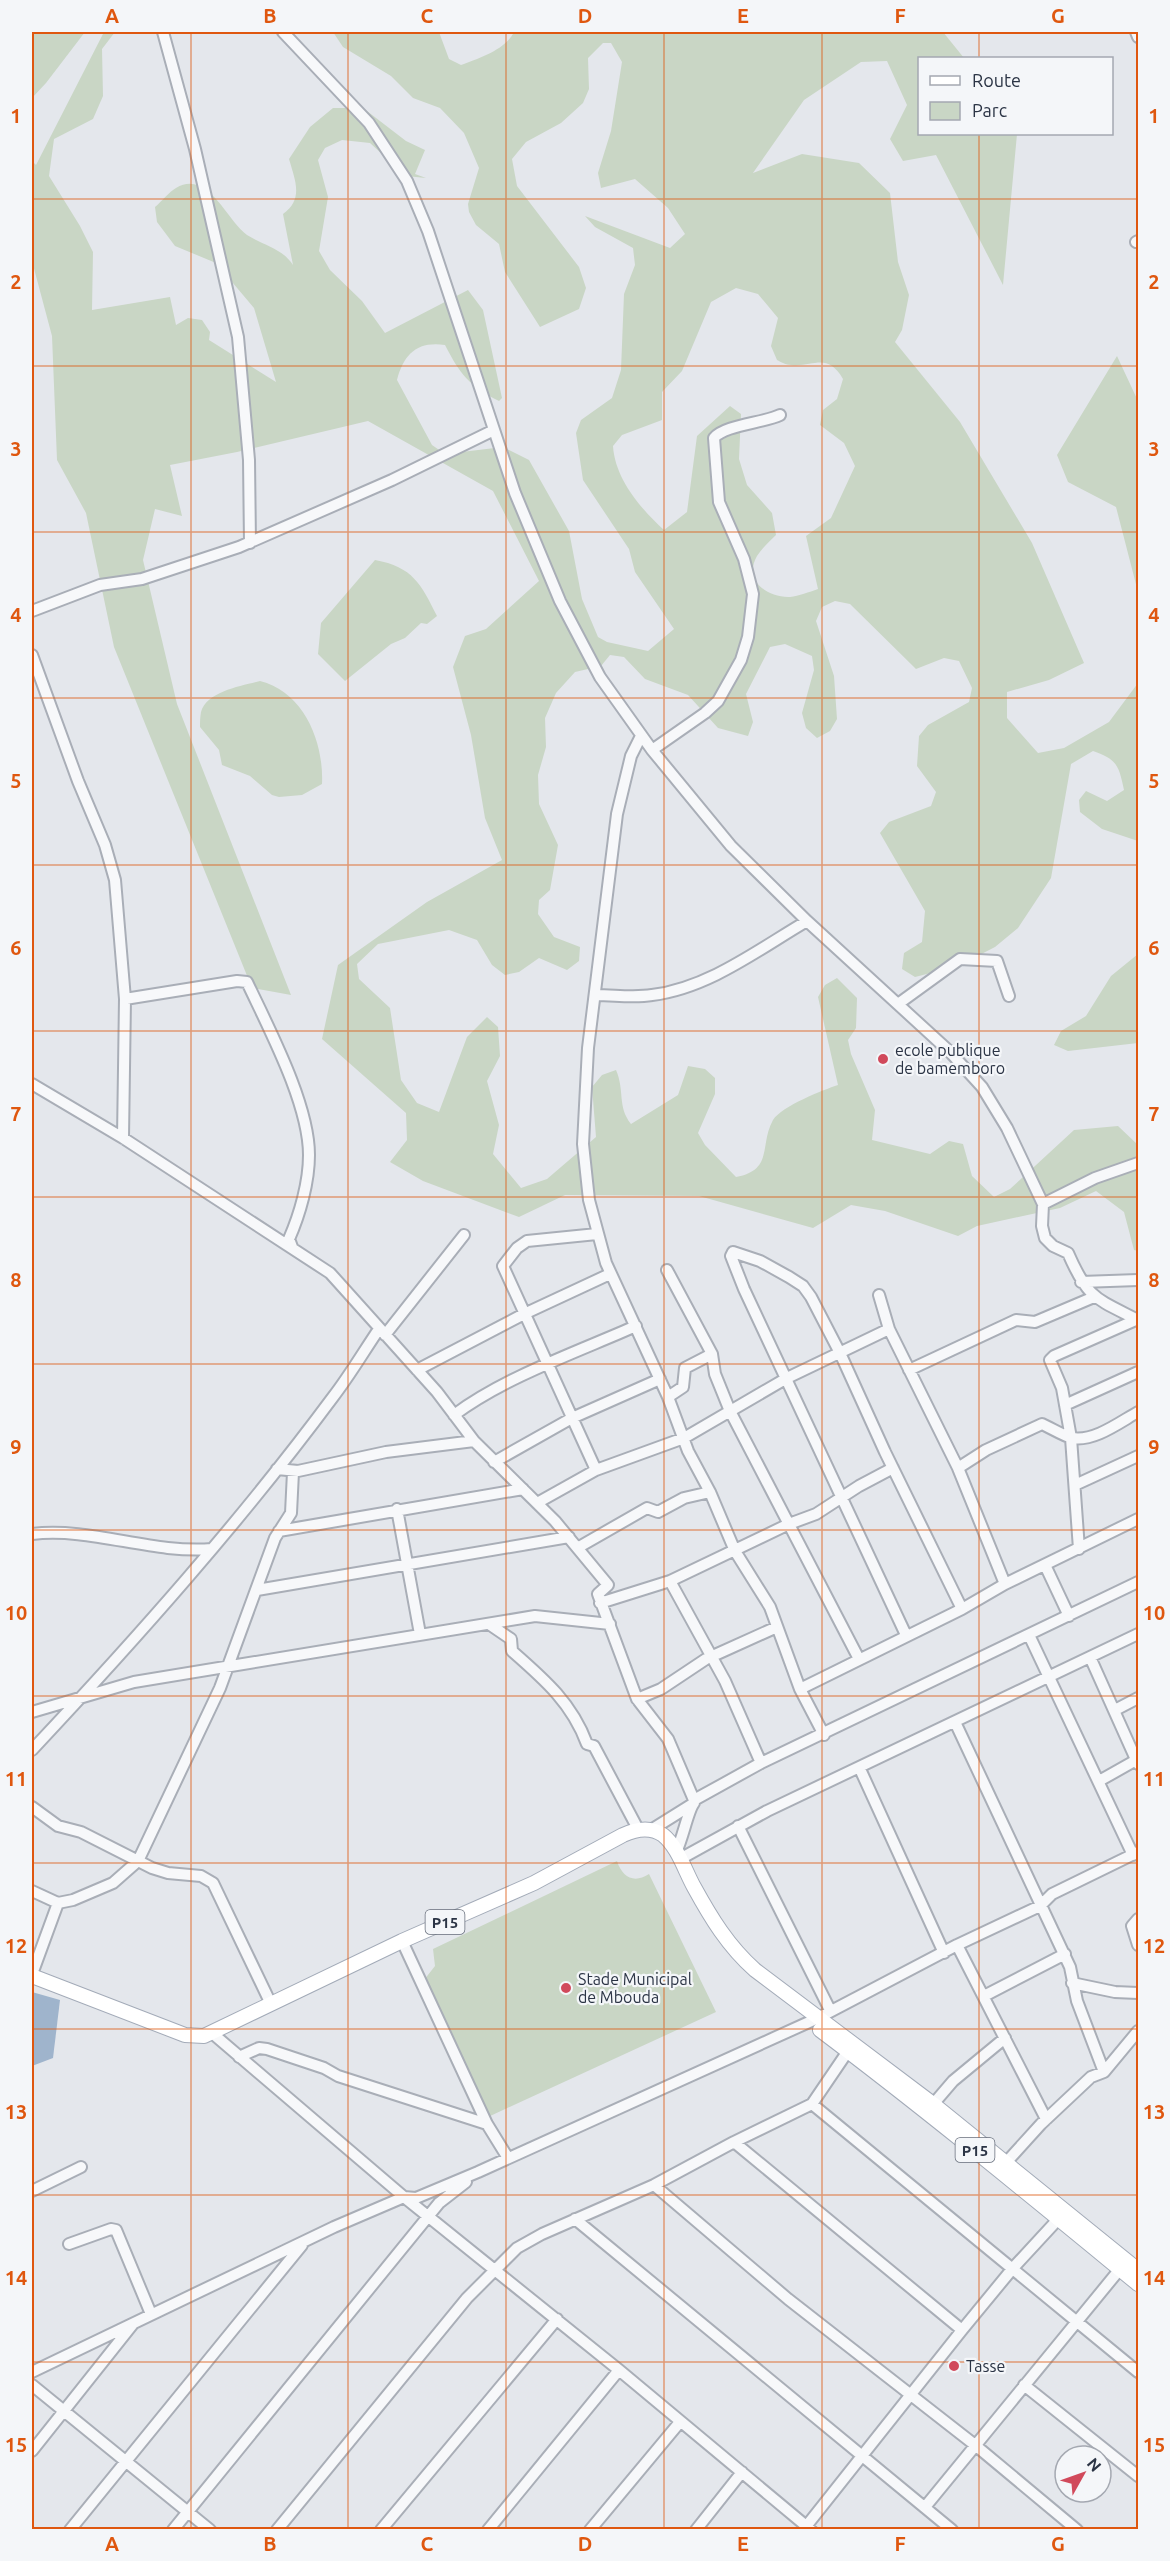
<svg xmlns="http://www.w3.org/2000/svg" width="1170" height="2561" viewBox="0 0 1170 2561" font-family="Ubuntu,sans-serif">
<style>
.green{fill:#c9d6c5;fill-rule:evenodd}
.water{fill:#9fb4cc}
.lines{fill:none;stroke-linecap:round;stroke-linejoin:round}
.minor-casing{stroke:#a9aeb7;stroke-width:14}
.major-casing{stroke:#a3abb8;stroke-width:16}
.minor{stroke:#f7f8fa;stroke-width:10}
.major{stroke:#fff;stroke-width:14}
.grid{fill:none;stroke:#df570f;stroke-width:1.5;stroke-opacity:0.55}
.poi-dot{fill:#d1495b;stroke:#f4f6f9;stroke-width:2}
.labels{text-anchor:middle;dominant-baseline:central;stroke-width:4.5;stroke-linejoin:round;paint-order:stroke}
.shield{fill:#f4f6f9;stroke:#676e7b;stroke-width:1.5}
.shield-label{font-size:15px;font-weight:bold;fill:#2b3445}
.poi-label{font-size:16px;fill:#2b3445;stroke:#f4f6f9;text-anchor:start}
.neatline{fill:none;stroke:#df570f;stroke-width:2}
.grid-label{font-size:20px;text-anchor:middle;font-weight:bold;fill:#df570f}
</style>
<rect width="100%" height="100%" fill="#e4e7ec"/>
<path class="green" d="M35,32H85L46,83L32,98V34Z
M104,32H115L102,49L103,96L93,119L54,139L49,176L80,226L93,252L92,310L170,297L176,325L188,318L202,320L210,332L209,340L276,382L254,308L216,263L175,246L157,222L155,207C162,201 169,192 176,188C208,169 227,221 247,235C263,245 282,248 293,265L283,214C304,199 295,180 289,159L310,127L333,108H363L406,141L425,150L415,174L426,178L406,176L370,143L342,140L325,148L318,160L328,197L319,251L330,270L362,301L385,333L468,290L483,310L502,398L499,401C469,386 460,374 445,345C417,341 404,354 397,380L432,445L445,454L503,447L529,460L569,531L582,599L598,637L607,642L648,651L674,629L635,572L629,549L583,480L576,433L581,420L612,398L621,370L624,294L635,265L633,248L595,227L585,216L670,248L685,234L668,208L635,179L601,188L598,173L611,131L622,62L611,43H603L588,58L589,89L583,103L561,123L526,142L512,159L517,186L579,267L586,288L579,309L540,327L505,272L499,244L476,225L469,212L468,204L479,168L464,133L440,108L413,98L391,76L343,47L333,32H439L449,59L461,65C479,58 505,50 514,32H943L964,58H920V134H1017L1003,285L936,155L903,161L890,139L907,105L887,61L861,62L804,100L753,173L802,154L859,163L890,193L898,262L909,295L902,330L895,342L960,422L1032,543L1084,663L1049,680L1007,692V718L1038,753L1064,748L1109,722L1138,683V841L1102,829L1080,812L1079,800L1086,791L1107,801L1124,790C1119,766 1117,759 1093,751L1071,764L1051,878L1018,928L995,947L958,966L915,977L902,969L904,953L922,942L925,911L880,833L889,822L931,806L936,792L917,766L919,736L928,725L969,702L972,688L959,661L944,658L916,669L850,604L835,601L822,607L816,621L834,676L837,719L830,731L817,738L806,728L802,713L814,670L812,656L785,644L770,647L746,694L753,722L748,736L718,728L688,695L645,679L624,657L610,655L601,666L575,672L556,693L545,718L546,747L538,775L539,804L558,845L550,890L539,900L538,914L554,937L580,947L579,961L567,970L539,958L519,972L505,975L492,965L477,940L449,930L378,944L357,964L359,979L390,1008L401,1080L417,1103L439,1112L467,1037L487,1017L498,1027L500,1056L487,1081L499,1125L493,1154L521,1188L547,1179L596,1137L592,1087L602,1075L616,1070C625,1091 617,1106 631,1124L678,1095L688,1066L705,1069L715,1078V1094L698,1133L705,1145L736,1177C774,1170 759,1145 773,1120C782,1106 823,1090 838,1085L818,997L825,985L837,978L857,998L856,1028L848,1040L851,1054L875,1110L872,1140L930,1154L949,1141L963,1144L972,1176L994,1197L1010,1189L1074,1130L1118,1126L1138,1145V1251L1134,1250L1124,1212L1096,1191L1060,1208L977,1226L958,1236L885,1211L851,1205L813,1228L699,1196L565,1195L519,1217L423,1181L390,1162L407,1140L406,1113L322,1039L338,965L427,902L502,860L485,818L471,735L453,667L465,636L486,629L539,581L493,491L368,421L237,452L170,465L182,516L155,509L143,560L177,704L291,995L252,988L114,647L86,513L57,460L52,336L32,261V161L36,165ZM736,288L758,294L778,318L771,346L777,360C781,362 786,365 791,365C815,367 827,352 843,379L837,399L823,410L820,425L844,443L855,466L831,518L806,536L818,589C809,592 799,596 790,597C767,598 743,580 757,556C762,548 770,541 776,535L772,513L747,485L739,459L741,414L730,406L697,436L687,512L664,530C641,509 615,479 613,446L622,435L662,420V392L682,371L711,302Z
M1117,356L1138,401V592L1116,507L1068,482L1057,455Z
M375,560C413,567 421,584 437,616L427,624L421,623L405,638L391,644L345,681L318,654L321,623Z
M260,681C304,692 324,742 322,784L302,795L279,797L272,795L250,776L222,765L219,750L200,727C200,723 200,717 201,712C207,691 242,686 260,681Z
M1138,954V1043L1068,1051L1054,1045L1061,1031L1086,1016L1111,976Z
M617,1861C622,1877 634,1884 649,1874L716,2012L488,2117L424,1980L435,1966L433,1949Z"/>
<path class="water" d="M32,1992L60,2000L53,2058L32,2066Z"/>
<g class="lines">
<defs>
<path id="minor" d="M163,32L195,149L238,337L249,460L250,543
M283,32L369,123L407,181L428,231L515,493L560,601L600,677L652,750L731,846L807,921L950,1052L982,1087L1007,1128L1043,1204L1042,1226L1045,1238L1053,1246L1068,1253C1088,1299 1095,1298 1138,1320
M1136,32L1138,37
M1136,242L1138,241
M32,611L100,585L142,579L239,547L392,480L494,430
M32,655L78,781L105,845L115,880L125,999L123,1138
M641,736L631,756L617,814L588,1048L583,1144L589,1200L606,1263L668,1397L688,1451L710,1492L735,1551L770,1607L800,1689L824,1735
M652,750L705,713L718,701L741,660L748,637L753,594L744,559L719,502L714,438C724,425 764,423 780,415
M596,995C615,995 634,998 652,995C709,988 759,949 807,921
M125,999L237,981L247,982C269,1029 309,1104 309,1155C309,1182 300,1214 289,1239L292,1247
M898,1004L960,959L997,961L1009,996
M32,1084L123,1138L330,1273L437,1392L474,1441L555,1521L608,1585L598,1594L637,1699L668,1739L694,1800V1803C688,1810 683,1838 676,1852
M1043,1204L1095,1178L1138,1163
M667,1270L712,1354L715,1374L730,1411L859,1659
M1081,1282L1138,1280
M879,1295L889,1329L958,1468L1005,1584
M385,1335L464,1235
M417,1370L524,1314L610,1274
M909,1370L1016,1320L1035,1322L1094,1297
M668,1397L683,1387L685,1368L712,1354
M1065,1405L1138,1372
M454,1415C505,1377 577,1352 636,1326
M494,1462L572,1418L660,1379
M958,1468L986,1450L1042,1424C1051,1428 1064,1436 1072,1438C1094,1442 1120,1422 1138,1412
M277,1469L298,1471L386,1452L474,1441
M596,1470L503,1266L517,1248L527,1241L597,1234
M1075,1485L1138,1456
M537,1503L596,1470L684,1438L787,1378L889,1329
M397,1509L420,1634
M279,1531L523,1489
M32,1534C92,1527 151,1554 212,1549
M579,1547L647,1508L658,1512L684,1498L710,1492
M1079,1549L1071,1438L1062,1388L1050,1360L1054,1356L1138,1319
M1045,1565L1069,1616
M670,1581L725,1681L761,1763
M257,1590L569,1537
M600,1603L670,1581L789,1524L816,1514L859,1486L893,1468
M489,1624L511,1639L512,1651C544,1679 572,1703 587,1744L594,1746L638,1829
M906,1635L744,1289L731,1256L733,1252L760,1261L789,1277L803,1286L811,1297L840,1353L885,1452L962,1609
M1029,1635L1133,1855
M1090,1657L1138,1764
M800,1689L962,1609L1005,1584L1138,1519
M637,1699L661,1689L706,1659L777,1627
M1115,1710L1138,1698
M32,1712L134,1682L535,1616L610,1624
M955,1722L1070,1967L1077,2001L1104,2072
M32,1750C137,1638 241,1521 333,1397C350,1375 364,1351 379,1329
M860,1769L944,1953
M1099,1781L1138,1759
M694,1800L761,1763L1138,1582
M32,1807L58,1826L81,1832L152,1868L168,1873L201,1876L213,1883L271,2004
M738,1826L830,2010
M651,1830L691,1805
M680,1859L767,1811L1138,1634
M32,1891L58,1903L73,1900L113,1883L138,1861L220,1688L275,1538L291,1513L293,1472
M1138,1919L1132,1926L1138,1945
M402,1941L487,2124L508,2158
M957,1945L1046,2119
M32,1974L58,1903
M1072,1983L1115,1992L1138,1993
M984,1996L1065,1954
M212,2033L404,2197L619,2370L811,2530
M239,2057L259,2048L267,2049L324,2068L338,2076L487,2124
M812,2104L1138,2372
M929,2109L953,2081L1005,2038
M734,2142L962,2330
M1002,2167L1041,2124L1091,2077L1104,2072L1138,2031
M654,2185L788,2299L975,2445L1077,2530
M32,2191L81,2167
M575,2219L952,2530
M69,2244L111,2229L116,2230L151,2314
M32,2372L334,2227L404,2197L416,2198L478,2172L818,2018L957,1945L1040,1906L1052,1894L1138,1852
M32,2385L210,2530
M1024,2385L1138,2476
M32,2451L133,2324
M925,2507L1120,2269
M804,2529L962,2330L1013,2268L1062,2215
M70,2530L302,2245
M173,2530L439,2203L466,2182
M277,2530L467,2298L517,2248L542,2234L654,2185L734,2142L812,2104L848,2051
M381,2530L557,2319
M488,2530L619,2370
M590,2530L680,2422
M696,2530L742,2472"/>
<path id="major" d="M32,1976L185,2035L204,2036L402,1941L534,1883L623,1835C636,1829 650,1826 663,1835C678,1847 685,1871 694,1887C711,1918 728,1946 755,1970L933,2104L1138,2270
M820,2030C929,2112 1033,2198 1138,2284"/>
</defs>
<use href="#minor" class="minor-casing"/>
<use href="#major" class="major-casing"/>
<use href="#minor" class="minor"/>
<use href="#major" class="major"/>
</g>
<path class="grid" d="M191,32V2530M348,32V2530M506,32V2530M664,32V2530M822,32V2530M979,32V58M979,134V2530M32,199H1138M32,366H1138M32,532H1138M32,698H1138M32,865H1138M32,1031H1138M32,1197H1138M32,1364H1138M32,1530H1138M32,1696H1138M32,1863H1138M32,2029H1138M32,2195H1138M32,2362H1138"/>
<g class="poi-dot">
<circle cx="883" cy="1059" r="6"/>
<circle cx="566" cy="1988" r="6"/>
<circle cx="954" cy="2366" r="6"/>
</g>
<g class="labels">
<g class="shield">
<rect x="425.5" y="1910" width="39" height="24" rx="4.5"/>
<rect x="955.5" y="2138" width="39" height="24" rx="4.5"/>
</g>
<g class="shield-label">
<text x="445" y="1922">P15</text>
<text x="975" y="2150">P15</text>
</g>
<g class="poi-label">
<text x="895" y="1050">ecole publique<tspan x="895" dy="18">de bamemboro</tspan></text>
<text x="578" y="1979">Stade Municipal<tspan x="578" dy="18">de Mbouda</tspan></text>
<text x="966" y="2366">Tasse</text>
</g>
</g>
<rect width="1170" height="2561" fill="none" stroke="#f4f6f9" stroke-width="66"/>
<rect x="918" y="57" width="195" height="78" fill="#f4f6f9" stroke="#a4a8b1" stroke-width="1.5"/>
<rect x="930" y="76" width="30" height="9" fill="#ffffff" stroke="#a4a8b1" stroke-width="1.5"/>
<text x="972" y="87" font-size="18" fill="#2b3445">Route</text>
<rect x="930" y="102" width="30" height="18" fill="#c9d6c5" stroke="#a4a8b1" stroke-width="1.5"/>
<text x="972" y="117" font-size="18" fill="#2b3445">Parc</text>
<g transform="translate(1083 2474) rotate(50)"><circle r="28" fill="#f4f6f9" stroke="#a4a8b1" stroke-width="1.5"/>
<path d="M0-4.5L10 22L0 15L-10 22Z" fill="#d1495b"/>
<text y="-9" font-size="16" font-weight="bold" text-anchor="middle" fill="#2b3445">N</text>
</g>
<rect x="33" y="33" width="1104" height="2495" class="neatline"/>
<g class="grid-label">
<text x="112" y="23">A</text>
<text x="270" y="23">B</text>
<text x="427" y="23">C</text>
<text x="585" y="23">D</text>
<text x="743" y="23">E</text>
<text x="900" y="23">F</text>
<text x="1058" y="23">G</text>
<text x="16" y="123">1</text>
<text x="1154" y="123">1</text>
<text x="16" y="289">2</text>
<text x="1154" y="289">2</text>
<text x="16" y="456">3</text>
<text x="1154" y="456">3</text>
<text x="16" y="622">4</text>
<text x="1154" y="622">4</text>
<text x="16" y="788">5</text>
<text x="1154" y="788">5</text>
<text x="16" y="955">6</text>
<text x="1154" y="955">6</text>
<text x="16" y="1121">7</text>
<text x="1154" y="1121">7</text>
<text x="16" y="1287">8</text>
<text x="1154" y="1287">8</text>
<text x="16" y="1454">9</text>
<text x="1154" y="1454">9</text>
<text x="16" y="1620">10</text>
<text x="1154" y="1620">10</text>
<text x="16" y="1786">11</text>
<text x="1154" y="1786">11</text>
<text x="16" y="1953">12</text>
<text x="1154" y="1953">12</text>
<text x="16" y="2119">13</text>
<text x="1154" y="2119">13</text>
<text x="16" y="2285">14</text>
<text x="1154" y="2285">14</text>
<text x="16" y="2452">15</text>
<text x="1154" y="2452">15</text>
<text x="112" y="2551">A</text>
<text x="270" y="2551">B</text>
<text x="427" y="2551">C</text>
<text x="585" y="2551">D</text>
<text x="743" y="2551">E</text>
<text x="900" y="2551">F</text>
<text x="1058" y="2551">G</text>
</g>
</svg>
